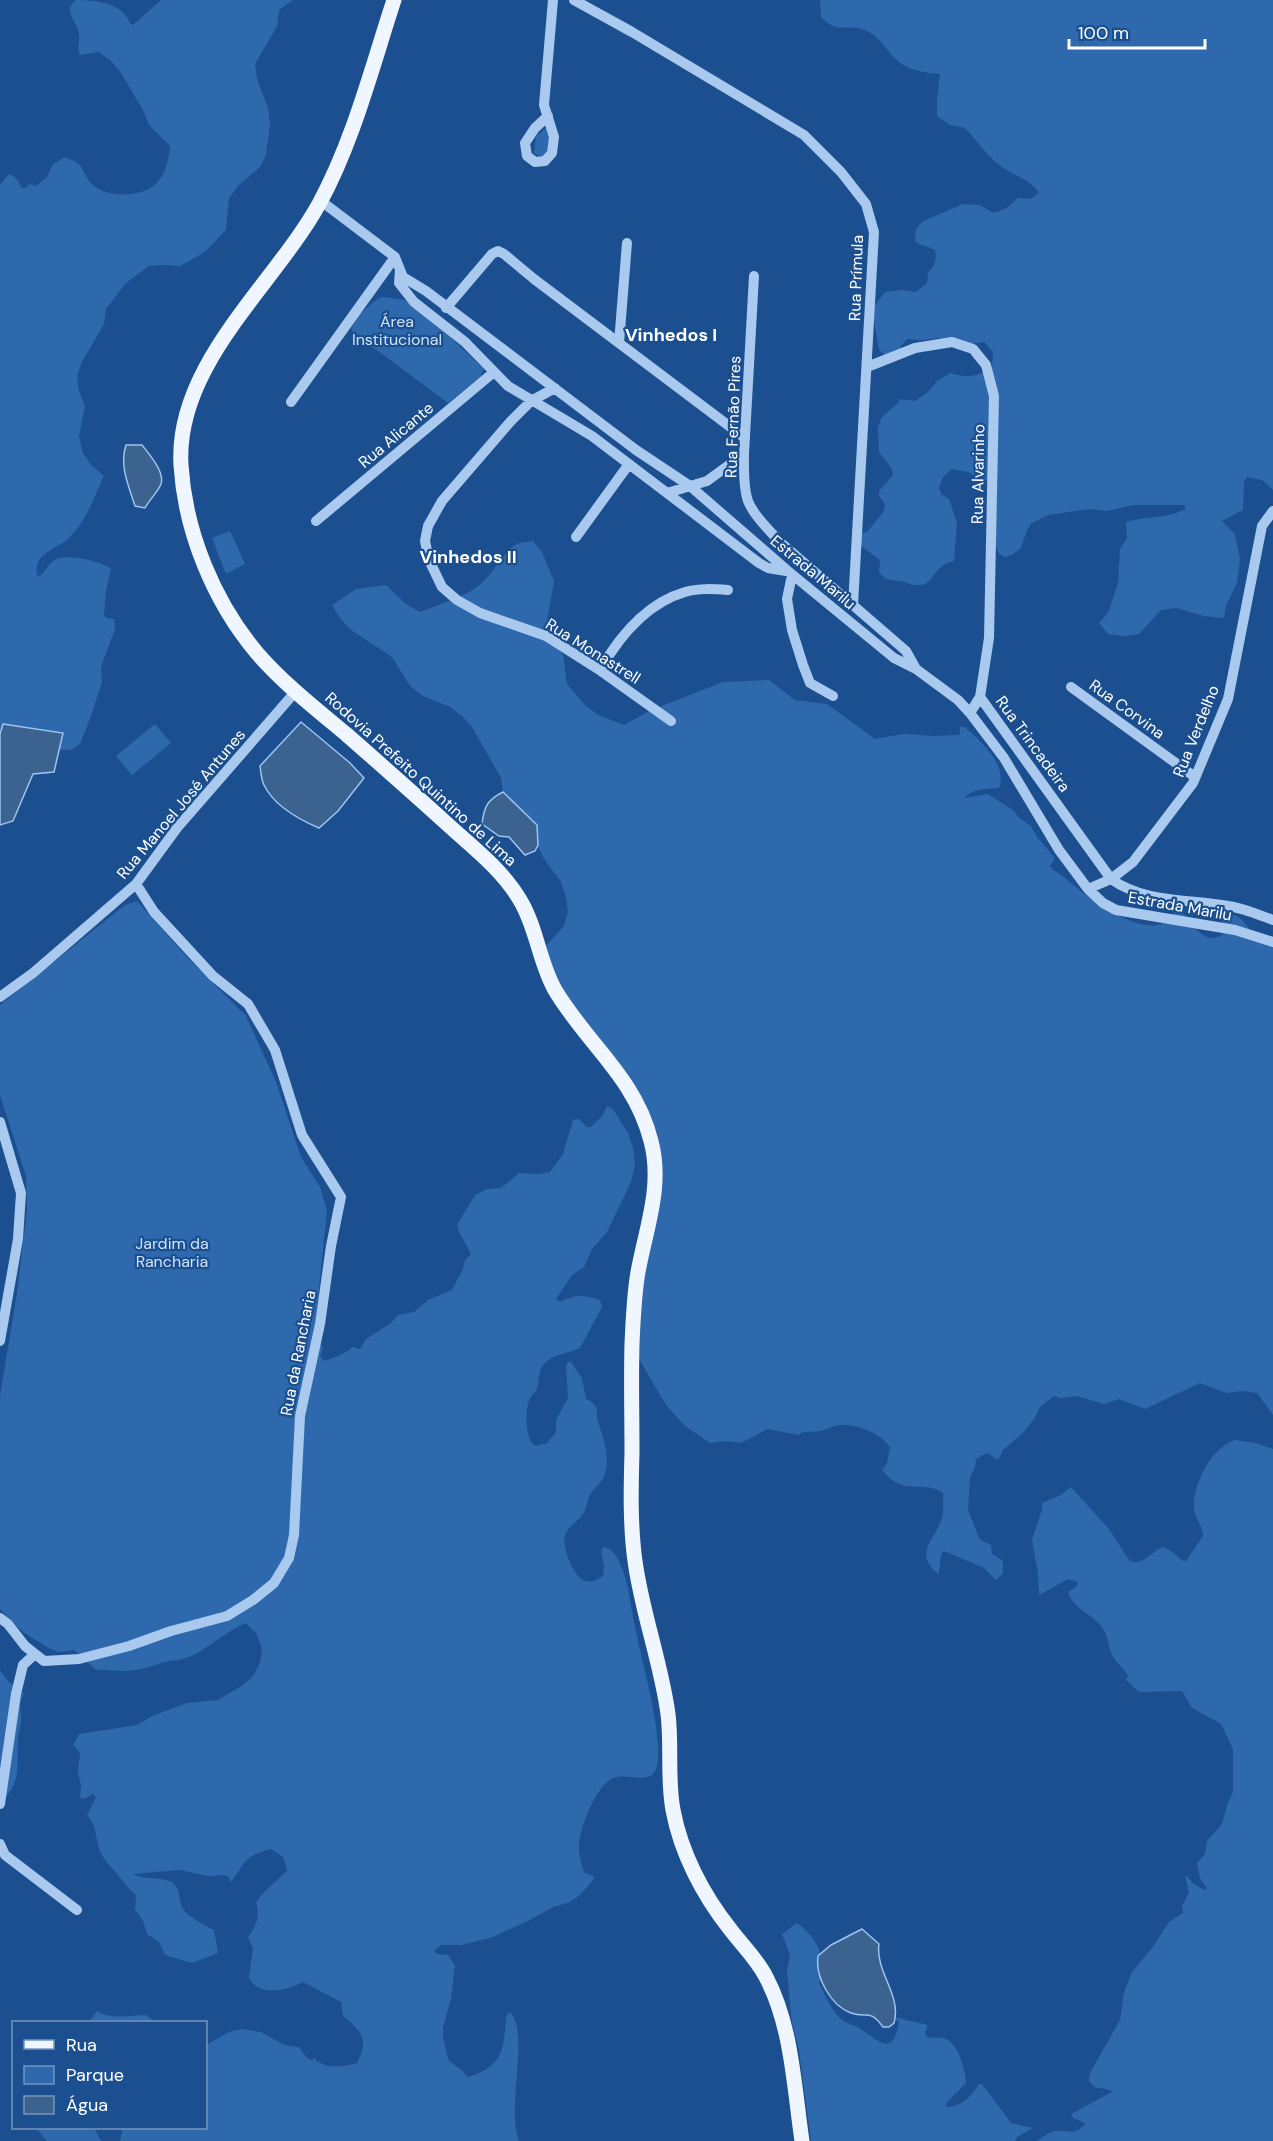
<svg xmlns="http://www.w3.org/2000/svg" width="1273" height="2141" viewBox="0 0 1273 2141" font-family="'DM Sans',sans-serif">
<style>
.green{fill:#2e69ad}
.water{fill:#3c6290;stroke:#9cc4f0;stroke-width:1.5}
.lines{fill:none;stroke-linecap:round;stroke-linejoin:round}
.minor{stroke:#a9c9ee;stroke-width:10}
.major{stroke:#f0f6ff;stroke-width:15}
.labels{text-anchor:middle;dominant-baseline:central;stroke-width:4.5;stroke-linejoin:round;paint-order:stroke}
.street-label{font-size:16px;fill:#fff;stroke:#1b4f8f}
.park-label{font-size:16px;fill:#cfe3fa;stroke:#1b4f8f}
.neighbourhood-label{font-size:18px;font-weight:bold;fill:#fff;stroke:#1b4f8f}
</style>
<rect width="100%" height="100%" fill="#1b4f8f"/>
<path class="green" d="M76,0C95,0 123,3 130,23L133,25L161,0H293L279,10L277,26L255,64L257,79L268,108L270,124L266,155L260,167L239,185L229,198L226,230L205,252L180,266L164,265L149,266L126,283L106,309L104,324L82,362L77,376L79,391L85,406L79,436L83,453L91,465L104,476C94,497 86,522 69,538C56,550 33,553 37,575L40,576C45,571 50,562 56,559C68,554 101,561 111,569L106,591L104,615L106,618L114,619L115,629L101,667L102,682L91,716L80,744L71,750L0,748V185L9,174L16,178L22,188H25L29,184L36,186L47,177L53,164L65,157C69,159 75,161 78,163C84,169 86,180 94,186C108,197 137,197 152,187C165,178 169,160 170,146L149,125L143,110L121,73L112,62L99,52L80,55C77,47 80,43 79,35C79,23 61,11 76,0Z
M820,0H1273V490L1262,480L1247,477L1244,482L1243,510L1222,521L1235,534L1240,559L1237,583L1226,606L1224,618L1204,616L1176,608L1161,610L1139,634L1124,636L1108,634L1099,623L1108,613L1118,583L1120,549L1127,538L1126,522C1146,516 1167,519 1185,509V505H1133L1107,511L1089,509L1048,515L1032,523L1027,530L1021,548L1012,555L1005,557L999,554L996,547L989,483L968,472L952,469L943,477L939,488L941,494L949,499L957,523L954,561C950,562 944,564 941,567C931,575 931,587 914,585C910,585 905,581 900,581C890,580 886,581 879,572L880,560L860,545L859,531L864,533L868,531L884,511L885,504L879,496V491L893,475L892,469L879,452L878,427L881,418L899,402V399L915,401L927,393L937,381L950,373C966,378 977,377 992,368L993,352L984,342L969,344L939,338L923,340L907,339L901,346L899,358L892,361L879,350L873,315L875,305L885,292L901,290L916,292L927,283L928,272C935,267 937,258 935,250C929,246 920,246 915,241L916,229L923,221L963,204L980,205L992,212H997L1008,207L1018,198L1030,199L1039,193C1030,180 1018,177 1005,169C989,159 978,142 965,128L950,125L937,116V98L940,74C927,73 912,71 900,63C888,54 882,38 867,31C848,22 839,36 821,17Z
M546,128C552,139 551,146 544,157L534,154L536,136Z
M382,297L405,300L450,337L484,369L480,377L448,403L355,334L351,329C358,314 368,305 382,297Z
M230,531L245,564L226,574L212,538Z
M533,541L542,552L554,581L546,627L552,642L563,654L567,684L585,705L598,715L624,725L649,711L723,682L769,680L795,700L827,704L875,739L903,734L935,736L958,735L960,734V727H965C980,741 1008,764 999,788C987,789 972,788 965,798L988,794L1014,811L1019,818L1031,826L1037,837L1054,857V860L1050,866C1054,872 1059,873 1064,877C1084,895 1130,930 1158,925C1169,923 1171,913 1179,909C1192,920 1204,951 1226,932L1221,924L1224,917C1239,908 1247,928 1256,937C1260,941 1268,943 1273,946V1415L1257,1393L1242,1391L1226,1393L1200,1383L1145,1409L1119,1399L1104,1404L1076,1396L1061,1398L1054,1396L1040,1407L1034,1419L1024,1432L1003,1450L998,1460L987,1453L976,1459L975,1467L970,1478L968,1510L980,1540L991,1545L992,1554L1003,1561V1573L996,1580L984,1568L944,1551L941,1554L939,1572L938,1574C913,1553 935,1540 942,1518C944,1511 943,1501 943,1493C921,1478 906,1499 882,1470L887,1463L890,1447C879,1432 857,1424 839,1425C832,1426 826,1430 820,1431C810,1433 806,1429 798,1435L768,1429L741,1443L725,1441L710,1443L685,1426L666,1405L639,1359L636,1288L658,1197L648,1133L561,993L544,948L564,926L568,912L566,897L561,882L544,859L531,832L503,793L501,778L472,727L463,717L450,707L423,696L410,686L392,657L351,630L340,618L332,605L356,589L386,585L406,604L420,612C439,604 460,599 477,587C492,577 504,549 519,543C523,542 529,542 533,541Z
M155,724L171,743L132,775L116,756Z
M137,901L185,955L246,1016L276,1082L301,1157L320,1187L327,1211L314,1337L323,1347L320,1356L324,1361C334,1358 345,1354 352,1347L360,1349L366,1339L391,1323L398,1315L414,1312L428,1300L452,1290L463,1269L465,1260L471,1254L459,1232L457,1225L475,1195L487,1189L501,1188L519,1173L540,1174L550,1172L563,1154L573,1120L579,1119L587,1127H591L602,1116L607,1106L613,1109L628,1133L633,1148L635,1164L631,1182L607,1232L592,1249L584,1267L572,1275L556,1299L560,1302C577,1294 582,1295 600,1300L602,1307L580,1348C568,1354 556,1353 546,1362C537,1370 540,1379 537,1389C535,1393 530,1396 529,1401C525,1412 525,1439 535,1446L547,1443L556,1432V1420L568,1398L566,1366L568,1362H571L582,1378L586,1399C602,1406 594,1411 599,1425C605,1441 611,1462 603,1479C600,1484 594,1488 591,1493C587,1499 587,1508 583,1514C578,1522 569,1525 565,1535C561,1546 574,1579 586,1581C592,1583 598,1579 603,1576L604,1566L601,1551L603,1547C612,1548 615,1554 619,1561C630,1584 631,1612 637,1636C642,1662 667,1749 655,1771C649,1784 625,1773 613,1778C596,1786 580,1827 579,1845C578,1854 582,1864 584,1872L593,1876L594,1879L580,1895L570,1902L551,1908L530,1920L490,1938L461,1945H441L434,1950L437,1954L448,1955L455,1966L451,1999L443,2027V2038L449,2061L463,2071L467,2077C503,2067 504,2050 506,2016L510,2012C530,2031 506,2109 519,2141H120L123,2128H206V2045L229,2032L242,2029L261,2032L284,2045L299,2047L307,2058L313,2061V2057C324,2070 342,2067 357,2063C369,2040 363,2032 343,2016L341,2002L303,1982C287,1990 260,1998 249,1978L253,1948L248,1937C257,1925 260,1917 256,1902L266,1890L287,1871L283,1857L271,1849C244,1856 246,1862 231,1882L229,1877L224,1875L208,1876L180,1870L133,1874C145,1881 164,1876 173,1883C181,1889 178,1901 183,1909C189,1918 205,1925 214,1930L218,1953L192,1963L165,1955L159,1942L147,1934L143,1921L135,1909L136,1895C126,1887 125,1883 117,1874C110,1865 104,1861 100,1851C95,1837 97,1826 87,1815L96,1797L93,1794L84,1799L80,1798L81,1786L78,1773L80,1753L73,1745L79,1734L137,1725L152,1716L187,1703L218,1700L243,1685L253,1676L260,1663L262,1648L256,1633L246,1623C225,1631 204,1653 183,1659C178,1661 173,1660 169,1661C154,1665 140,1671 124,1671C114,1671 106,1669 96,1670L74,1650L58,1652L49,1648L24,1633L0,1609V1396L17,1293L27,1210L26,1176L0,1095V1005L125,905Z
M1235,1440L1256,1443L1273,1449V2141H1037C1042,2138 1049,2132 1054,2131C1069,2129 1072,2137 1086,2124L1072,2117L1071,2114L1112,2092L1111,2090L1094,2087L1089,2081L1090,2073L1120,2020L1124,1992L1132,1972L1152,1948L1169,1922L1183,1913L1182,1906L1189,1892L1185,1876H1187C1192,1883 1196,1886 1205,1890L1207,1888L1200,1878L1197,1863L1205,1854L1207,1841L1222,1824L1227,1805L1233,1792V1749L1221,1724L1192,1708L1182,1691L1139,1692L1126,1680L1128,1676C1124,1668 1114,1661 1111,1653C1108,1643 1108,1634 1101,1626C1092,1614 1072,1608 1068,1592L1076,1587L1078,1582L1068,1579L1039,1595L1038,1573L1032,1540L1042,1509V1503L1061,1495L1071,1487L1109,1529L1129,1560C1142,1568 1151,1551 1163,1547L1174,1553L1183,1561H1186L1203,1536C1203,1525 1193,1516 1194,1505C1194,1482 1212,1447 1235,1440Z
M0,1670L8,1681L24,1694C18,1704 21,1709 21,1720C21,1727 18,1733 18,1739C16,1767 23,1781 0,1803Z
M797,1923C817,1938 822,1952 825,1976L819,1983C825,1995 831,2010 841,2019C847,2024 856,2025 862,2030C880,2042 893,2057 899,2022L894,2017L928,2025L925,2032L927,2037C933,2039 940,2036 946,2039C958,2044 966,2071 966,2083L947,2102L946,2107C961,2107 972,2096 979,2084H982L1011,2123L1033,2128L1017,2137L1015,2141H811L799,2050L792,2023L787,1972L790,1955L782,1934Z
M97,2011C111,2020 130,2015 146,2015L155,2022H89Z
M36,2128H94L101,2141H47Z"/>
<path class="water" d="M126,445H142C149,454 165,472 161,484C158,492 149,500 145,508L135,506C129,487 119,465 126,445Z
M301,722L350,763L364,778L338,811L319,828C298,819 274,806 264,785C261,779 261,772 260,766Z
M3,724L63,733L54,772L33,774L13,821L0,825V734Z
M503,792L537,825L538,845L535,851L525,855L509,837L499,836L482,824C484,807 487,800 503,792Z
M862,1929L879,1944C875,1972 902,1995 894,2023L889,2027H883C869,2008 867,2019 851,2013C831,2006 815,1977 818,1956L831,1945Z"/>
<g class="lines">
<path class="minor" d="M574,0L632,32L804,135L841,172L866,204L874,232L853,605
M548,116L535,128L525,143L527,156L535,162L545,161L552,153L554,137L544,105L553,0
M321,201L395,257L403,277L426,291L636,450L690,486L788,571L894,658L916,669L958,700L970,713L1004,758L1059,850L1088,889L1103,903L1116,910L1235,930L1273,942
M400,270L399,283L414,302L465,342L508,386L592,436L759,563L768,568L786,571
M754,276L744,454C744,468 743,487 748,501C754,516 769,530 780,542L906,651L916,669
M446,308L492,254L498,251L504,254L534,279L745,438
M619,343L627,243
M867,367L915,348L952,342L973,349L986,365L994,396L989,638L980,697L970,713
M555,388L531,401L510,422L442,501L428,526L425,541L429,560L442,587L457,600L480,613L546,636L598,669L671,721
M291,402L395,257
M667,493L707,481L744,454
M316,521L494,372
M576,537L629,464
M792,575L787,599L792,630L803,665L810,683L833,696
M600,670C619,637 647,603 685,592C699,588 714,589 728,590
M1071,687L1195,777
M980,697L1111,879C1144,903 1189,899 1228,906C1243,908 1259,915 1273,920
M1088,889L1111,879L1133,862L1193,783L1228,699L1262,526L1273,511
M0,997L33,973L136,884L177,828L296,691
M0,1122L21,1193L18,1239L0,1341
M0,1618L8,1624L25,1646L44,1661L79,1659L129,1646L171,1631L227,1616L253,1600L274,1583L289,1558L294,1535L300,1416L320,1324L331,1246L341,1197L302,1135L275,1050L248,1004L213,976L154,912L136,884
M0,1804L16,1694L23,1665L35,1654
M0,1844L5,1855L77,1910"/>
<path class="major" d="M394,0C372,67 353,142 319,204C274,285 175,365 181,465C185,532 214,602 257,653C283,683 315,708 346,734C379,763 412,792 445,822C471,846 502,869 520,900C537,928 539,962 555,990C587,1044 635,1077 651,1141C663,1186 646,1228 638,1272C634,1295 633,1320 632,1344C631,1380 632,1416 632,1452C631,1488 630,1525 635,1561C642,1613 661,1662 668,1714C672,1746 667,1778 673,1810C681,1853 703,1895 730,1929C742,1945 757,1959 766,1977C792,2026 794,2087 802,2141"/>
</g>
<g class="labels">
<g class="street-label">
<text transform="translate(856 278) rotate(-88)">Rua Prímula</text>
<text transform="translate(733 417) rotate(-88)">Rua Fernão Pires</text>
<text transform="translate(396 435) rotate(-40)">Rua Alicante</text>
<text transform="translate(978 474) rotate(-89)">Rua Alvarinho</text>
<text transform="translate(813 572) rotate(40)">Estrada Marilu</text>
<text transform="translate(593 651) rotate(32)">Rua Monastrell</text>
<text transform="translate(1127 709) rotate(36)">Rua Corvina</text>
<text transform="translate(1196 731) rotate(-68)">Rua Verdelho</text>
<text transform="translate(1033 744) rotate(54)">Rua Trincadeira</text>
<text transform="translate(421 779) rotate(42)">Rodovia Prefeito Quintino de Lima</text>
<text transform="translate(181 804) rotate(-50)">Rua Manoel José Antunes</text>
<text transform="translate(1180 906) rotate(10)">Estrada Marilu</text>
<text transform="translate(298 1353) rotate(-79)">Rua da Rancharia</text>
</g>
<g class="park-label">
<text x="397" y="321">Área<tspan x="397" dy="18">Institucional</tspan></text>
<text x="172" y="1243">Jardim da<tspan x="172" dy="18">Rancharia</tspan></text>
</g>
<g class="neighbourhood-label">
<text x="671" y="335">Vinhedos I</text>
<text x="468" y="557">Vinhedos II</text>
</g>
</g>
<rect x="12" y="2021" width="195" height="108" fill="#1b4f8f" stroke="#7695bc" stroke-width="1.5"/>
<rect x="24" y="2040" width="30" height="9" fill="#f0f6ff" stroke="#7695bc" stroke-width="1.5"/>
<text x="66" y="2051" font-size="18" fill="#ffffff">Rua</text>
<rect x="24" y="2066" width="30" height="18" fill="#2e69ad" stroke="#7695bc" stroke-width="1.5"/>
<text x="66" y="2081" font-size="18" fill="#ffffff">Parque</text>
<rect x="24" y="2096" width="30" height="18" fill="#3c6290" stroke="#7695bc" stroke-width="1.5"/>
<text x="66" y="2111" font-size="18" fill="#ffffff">Água</text>
<path d="M1069 39v9h136v-9" fill="none" stroke="#ffffff" stroke-width="3"/>
<text x="1078" y="39" font-size="18" fill="#ffffff" stroke="#1b4f8f" stroke-width="4.5" paint-order="stroke">100 m</text>
</svg>
